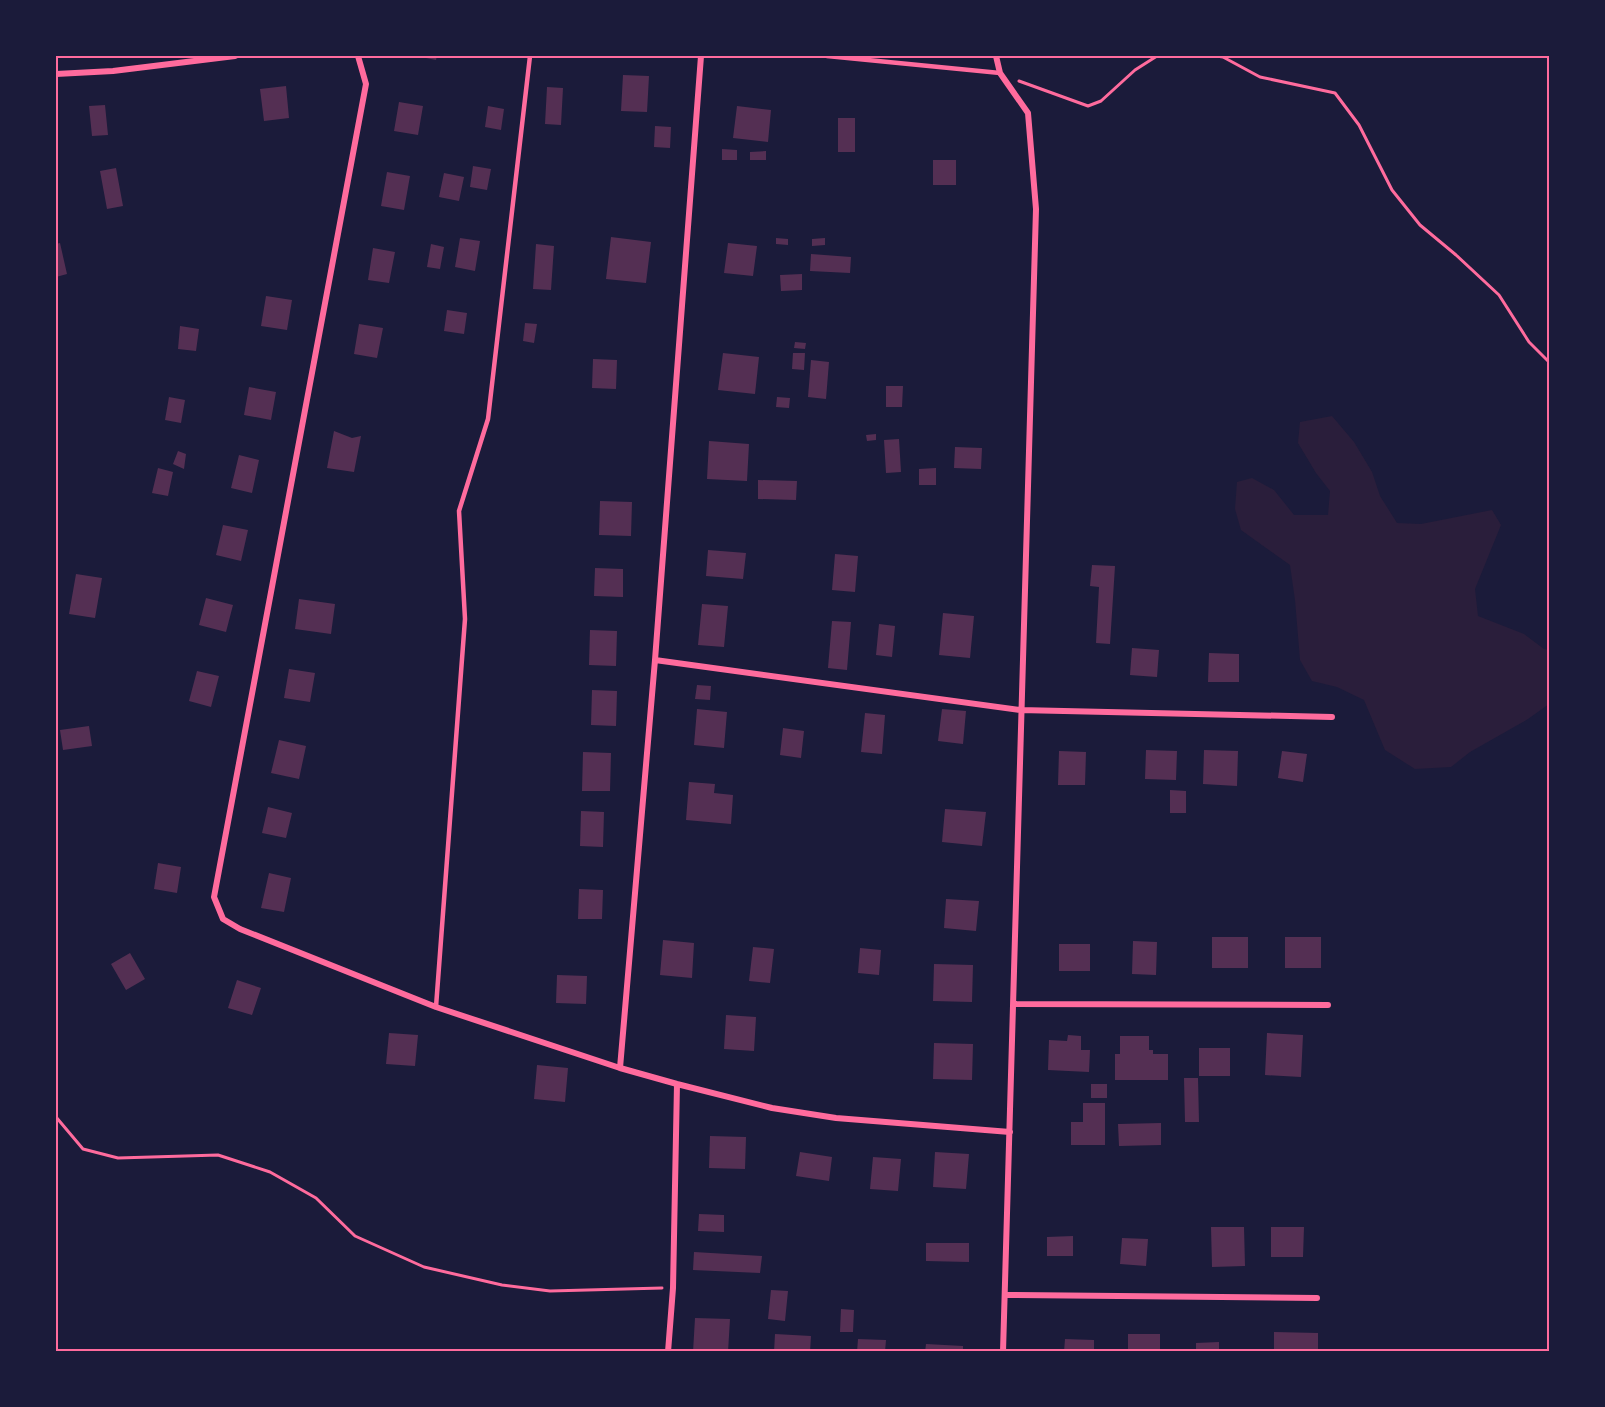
<svg xmlns="http://www.w3.org/2000/svg" width="1605" height="1407" viewBox="0 0 1605 1407" font-family="Manrope,sans-serif">
<style>
.green{fill:#2a1e3b}
.building{fill:#542f53}
.lines{fill:none;stroke-linecap:round;stroke-linejoin:round}
.path{stroke:#ff6b9d;stroke-width:3}
.service{stroke:#ff6b9d;stroke-width:4.5}
.minor{stroke:#ff6b9d;stroke-width:6}
.neatline{fill:none;stroke:#ff6b9d;stroke-width:2}
</style>
<rect width="100%" height="100%" fill="#1b1b3a"/>
<path class="green" d="M1332,416L1354,442L1372,472L1380,496L1397,523L1421,524L1492,510L1501,525L1475,589L1478,616L1524,634L1544,649L1549,650V704L1528,719L1470,752L1451,767L1415,769L1385,750L1364,700L1337,687L1312,681L1300,660L1295,600L1290,565L1241,530L1235,509L1237,482L1252,478L1274,490L1294,515H1328L1330,491L1316,473L1298,443L1300,422Z"/>
<path class="building" d="M416,56H437L436,60Z
M623,75L649,76L647,112L621,111Z
M286,86L289,118L264,121L260,89Z
M547,87L563,88L561,125L545,124Z
M399,102L423,106L418,135L394,131Z
M105,105L108,135L92,136L89,106Z
M488,106L504,109L501,130L485,127Z
M737,106L771,110L768,142L733,138Z
M838,118H855V152H838Z
M655,126L671,127L670,148L654,147Z
M722,149L737,150V160H722Z
M766,151V160H750V152Z
M933,160H956V185H933Z
M473,166L491,169L487,190L470,187Z
M116,168L123,206L107,209L100,171Z
M387,172L410,176L404,210L381,206Z
M444,173L464,177L459,201L439,197Z
M611,237L651,242L646,283L606,279Z
M460,238L480,241L475,271L455,267Z
M776,238L788,239V245L776,244Z
M825,238V245L812,246V239Z
M60,243L67,274L56,277V244Z
M728,243L757,246L753,276L724,273Z
M431,244L444,247L440,269L427,267Z
M536,244L554,246L551,290L533,289Z
M373,248L395,252L389,283L368,280Z
M811,254L851,257L850,273L810,271Z
M802,274V290L781,291L780,275Z
M266,296L292,300L287,330L261,326Z
M447,310L467,313L464,334L444,331Z
M525,323L537,324L534,343L523,341Z
M359,324L383,328L377,358L354,354Z
M180,326L199,329L196,351L178,349Z
M795,342L806,343L805,349L794,348Z
M723,353L759,357L755,394L718,390Z
M793,353H805L804,370L792,369Z
M593,359L617,360L616,389L592,388Z
M811,360L829,362L826,399L808,397Z
M886,386H903L902,407H886Z
M249,387L276,392L271,420L244,415Z
M169,397L185,400L181,423L165,420Z
M777,397L790,398L789,408L776,407Z
M334,431L352,438L361,436L354,472L327,468Z
M876,434V440L867,441L866,435Z
M899,439L901,472L886,473L884,440Z
M709,441L749,444L747,481L707,479Z
M955,447L982,448L981,469L954,468Z
M178,451L186,454L184,469L173,464Z
M239,455L259,460L252,493L231,488Z
M158,468L173,472L168,496L152,493Z
M936,468V485H919V469Z
M758,480L797,481L796,500L758,499Z
M600,501L632,502L631,536L599,535Z
M223,525L248,530L241,561L216,555Z
M708,550L746,553L743,579L706,576Z
M835,554L858,556L855,592L832,590Z
M1092,565L1115,566L1110,644L1096,643L1099,587L1090,586Z
M595,568L623,569V597L594,596Z
M76,574L102,578L95,618L69,614Z
M206,598L233,605L226,632L199,625Z
M299,599L335,604L331,634L295,629Z
M702,604L728,606L724,647L698,645Z
M943,613L974,616L970,658L939,655Z
M832,621L851,622L847,670L828,668Z
M879,624L895,626L892,657L876,655Z
M590,630L617,631L616,666L589,665Z
M1132,648L1159,650L1157,677L1130,675Z
M1209,653L1239,654V682H1208Z
M289,669L315,673L310,702L284,698Z
M197,671L219,676L211,707L189,701Z
M697,685L711,686L710,700L695,699Z
M592,690L617,691L616,726L591,725Z
M697,709L727,712L724,748L694,745Z
M942,709L966,711L963,744L938,741Z
M865,713L885,715L882,754L861,752Z
M89,726L92,746L63,750L60,730Z
M783,728L804,731L801,758L780,755Z
M279,740L306,746L299,779L271,773Z
M1146,750L1177,751L1176,780L1145,779Z
M1204,750L1238,751L1237,786L1203,784Z
M1059,751L1086,752L1085,785H1058Z
M1282,751L1307,754L1303,782L1278,778Z
M583,752L611,753L610,791H582Z
M689,782L715,784L714,793L733,795L731,824L686,820Z
M1170,790L1186,791V813H1170Z
M268,807L292,813L286,838L262,833Z
M945,809L986,812L982,846L942,842Z
M581,811L604,812L603,847L580,846Z
M158,863L181,867L177,893L154,889Z
M269,873L291,878L284,912L261,908Z
M579,889L603,890L602,919H578Z
M946,899L979,901L976,931L944,928Z
M1212,937H1248V968H1212Z
M1285,937H1321V968H1285Z
M663,940L694,943L692,978L660,975Z
M1133,941L1157,942L1156,975L1132,974Z
M1059,944H1090V971H1059Z
M753,947L774,949L770,983L749,981Z
M860,948L881,950L879,975L858,973Z
M130,953L145,979L126,990L111,964Z
M934,964L973,965L972,1002L933,1001Z
M557,975L587,976L586,1004L556,1003Z
M237,980L261,988L252,1015L228,1008Z
M726,1015L756,1017L754,1051L724,1049Z
M389,1033L418,1035L415,1066L386,1064Z
M1267,1033L1303,1035L1301,1077L1265,1075Z
M1068,1035L1081,1036V1050H1090L1089,1072L1048,1070L1049,1040L1067,1041Z
M1120,1036H1149V1050H1153V1054H1168V1080H1115V1054H1120Z
M934,1043L973,1044L972,1080L933,1079Z
M1199,1048H1230V1076H1199Z
M537,1065L568,1068L565,1102L534,1099Z
M1184,1078H1198L1199,1122H1185Z
M1091,1084H1107V1098H1091Z
M1083,1103H1105V1145H1071V1122H1083Z
M1161,1123V1145L1119,1146L1118,1124Z
M710,1136L746,1137L745,1169L709,1168Z
M800,1152L832,1157L829,1181L796,1176Z
M935,1152L969,1154L966,1189L933,1187Z
M873,1157L901,1159L898,1191L870,1189Z
M699,1214L724,1215V1232L698,1231Z
M1211,1227H1244L1245,1266L1212,1267Z
M1271,1227H1304L1303,1257H1271Z
M1073,1236V1256H1047V1237Z
M1122,1238L1148,1239L1146,1266L1120,1264Z
M926,1243H969V1262L926,1261Z
M694,1252L762,1256L760,1273L693,1270Z
M771,1290L788,1291L785,1321L768,1319Z
M841,1309L854,1310L853,1332H840Z
M695,1318L730,1319L728,1352H693Z
M1274,1332L1318,1333V1352H1274Z
M775,1334L811,1336L810,1352H774Z
M1128,1334H1160V1352H1128Z
M858,1339L886,1340L885,1352H857Z
M1065,1339L1094,1340V1352H1064Z
M1219,1342V1352H1196V1343Z
M926,1344L963,1346V1352H925Z"/>
<g class="lines">
<path class="path" d="M1216,56L1223,57L1260,77L1335,93L1359,125L1392,190L1420,225L1456,255L1499,295L1529,342L1550,363
M1019,81L1088,106L1101,101L1135,70L1157,56
M56,1117L83,1149L118,1158L218,1155L270,1172L316,1198L355,1236L424,1267L502,1285L550,1291L662,1288"/>
<path class="service" d="M827,56L1000,73
M436,1007L465,619L459,511L488,419L530,56"/>
<path class="minor" d="M358,56L366,84L214,897L223,919L240,929L436,1007L620,1068L677,1084L772,1108L836,1118L1010,1132
M996,56L1000,73L1028,113L1036,209L1003,1352
M56,74L113,71L235,56
M655,660L1020,710L1332,717
M1014,1004L1328,1005
M620,1068L655,660L701,56
M1006,1295L1317,1298
M668,1352L673,1288L677,1084"/>
</g>
<rect width="1605" height="1407" fill="none" stroke="#1b1b3a" stroke-width="114"/>
<rect x="57" y="57" width="1491" height="1293" class="neatline"/>
</svg>
